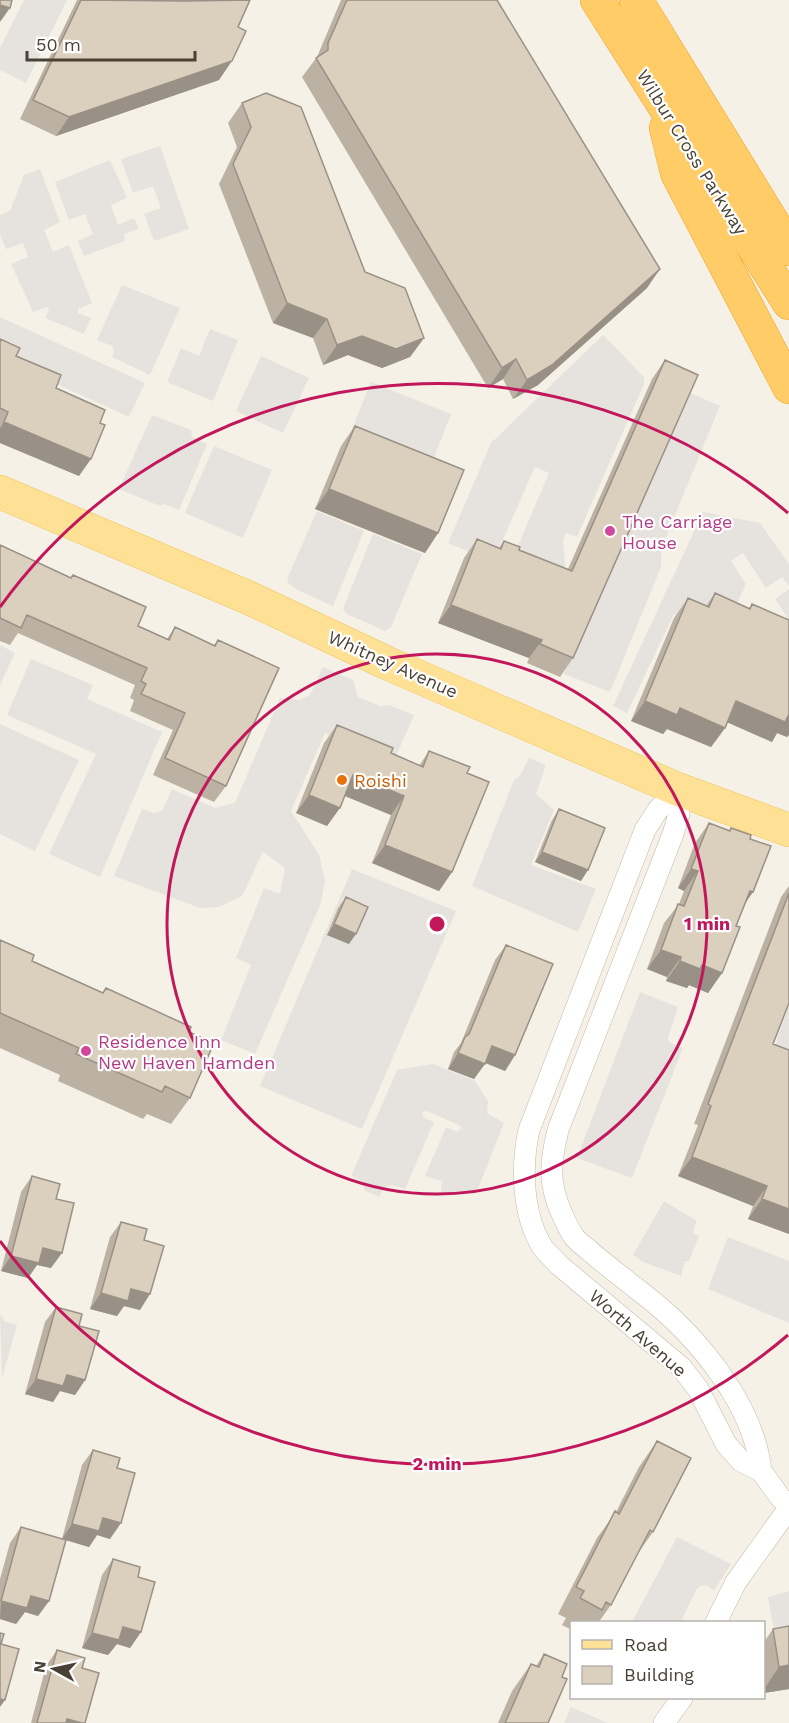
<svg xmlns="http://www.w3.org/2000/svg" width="789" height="1723" viewBox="0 0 789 1723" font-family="'Work Sans',sans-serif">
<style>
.parking{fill:#e6e3df}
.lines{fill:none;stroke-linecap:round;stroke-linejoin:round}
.minor-casing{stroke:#c2b9a8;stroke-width:22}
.primary-casing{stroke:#f1c359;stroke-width:34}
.motorway-casing{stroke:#efa527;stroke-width:34}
.minor{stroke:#fff;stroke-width:21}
.primary{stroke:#ffe196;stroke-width:33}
.motorway{stroke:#ffcc68;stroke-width:33}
.wall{fill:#bcb2a3}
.shaded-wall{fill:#999185}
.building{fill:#dbcfbe;stroke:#999185;stroke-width:1.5}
.ring{fill:none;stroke:#c2185b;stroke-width:3}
.hotel-dot{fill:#d1479c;stroke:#fff;stroke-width:2}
.food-dot{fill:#e8710a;stroke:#fff;stroke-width:2}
.labels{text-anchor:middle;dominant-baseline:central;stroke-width:4.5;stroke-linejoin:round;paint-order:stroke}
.street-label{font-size:18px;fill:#494135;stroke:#fff}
.hotel-label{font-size:18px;fill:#b23c85;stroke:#fff;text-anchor:start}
.food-label{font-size:18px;fill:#c56008;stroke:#fff;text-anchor:start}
.centre{fill:#c2185b;stroke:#fff;stroke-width:3}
.ring-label{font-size:18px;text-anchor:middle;font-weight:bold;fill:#c2185b;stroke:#fff;stroke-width:4.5;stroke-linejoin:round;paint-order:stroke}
</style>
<rect width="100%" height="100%" fill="#f5f1e7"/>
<path class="parking" d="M24,0H67L26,83L0,70V48Z
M160,146L189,229L154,241L144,214L161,208L153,186L133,193L121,159Z
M110,160L127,198L111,205L118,225L134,218L139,229L124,234L125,241L84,256L78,241L93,234L85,214L69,220L55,182Z
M40,169L60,222L44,230L53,252L69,245L92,303L78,309V313L91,318L84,334L45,318L49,310L48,307L33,312L11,264L28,257L23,243L6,249L0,235V215L10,211L24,175Z
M122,285L180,308L150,375L112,357L114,352L112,346L97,340Z
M0,317L145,383L129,417L0,358Z
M210,329L238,340L213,401L167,382L181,348L199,356Z
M603,335L644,377V384L577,537L566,533L563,541L565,565L555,587L509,567L549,473L535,467L493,562L448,543L491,443Z
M261,356L309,378L283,433L236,411Z
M371,382L451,414L430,468L349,436Z
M688,392L720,406L661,549V567L610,692L564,674Z
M152,415L191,430L192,437L207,444L179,510L164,504L160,506L119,489Z
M214,446L272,470L243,538L185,513Z
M317,511L364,531L333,606L298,590L289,584L287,579Z
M703,512L760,523L789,564V586L782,577L766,588L743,553L731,561L746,584L730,619L695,623L674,614L627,713L613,706Z
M373,534L422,554L391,627L385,631L347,614L343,609Z
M789,589V620L775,599Z
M0,645L15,653L0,685Z
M31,659L93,685L87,699L162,732L100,877L49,854L96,754L7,715Z
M323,667L353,680L358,697L380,706L389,705L414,715L393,763L325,733L291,811L319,855L325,880L321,903L255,1054L221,1040L251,965L236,958L264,888L280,894L285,868L263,852L242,896L219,907L200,908L114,876L142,809L154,813L162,811L172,789L215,808L235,803L280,698L299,700L310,695Z
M0,724L79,760L35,851L0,834Z
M529,758L546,765L536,794L554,810L531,865L596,889L578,932L472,886L514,780L520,776Z
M352,869L456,911L362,1129L260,1086Z
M640,992L678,1007L668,1038L670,1043L683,1048L632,1178L577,1158Z
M789,1006V1070L776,1045L778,1036Z
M433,1064L475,1081L488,1101L487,1113L504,1123L478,1189L457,1194L441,1192L442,1181L425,1176L446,1127L457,1132L461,1128L459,1125L427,1111L422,1112L424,1118L434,1122L405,1189L392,1185L384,1188L379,1197L364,1190V1182L351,1176L397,1070Z
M664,1201L697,1221L693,1230L694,1234L699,1236L689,1261H685L681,1276L643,1262L633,1255Z
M728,1237L789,1261V1323L708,1289Z
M0,1316L3,1317L4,1321L17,1325L2,1378Z
M677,1537L731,1564L714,1591L706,1585L701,1586L696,1590L681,1622H632Z
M789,1591V1633L775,1636L768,1597Z
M571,1707L608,1723H564Z"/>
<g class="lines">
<defs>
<path id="minor" d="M677,789L657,811L645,830L529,1130C521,1167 522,1215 543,1248C548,1254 554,1259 559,1265L681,1367L698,1389L726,1444L741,1461L761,1471L780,1497L789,1506
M677,789L679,814L673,834L558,1130C550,1163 548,1183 562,1214C566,1222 569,1231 575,1238C580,1244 587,1248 592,1253C610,1268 628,1282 646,1296C697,1336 754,1404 761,1471
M716,1622L736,1582L789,1508
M664,1723L682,1698"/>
<path id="primary" d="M0,492L247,597L387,663L677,789L789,830"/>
<path id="motorway" d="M597,0L789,303
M636,0L789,249
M666,128L677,173L789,387"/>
</defs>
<use href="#minor" class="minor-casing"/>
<use href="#primary" class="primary-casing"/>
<use href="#motorway" class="motorway-casing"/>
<use href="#minor" class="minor"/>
<use href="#primary" class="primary"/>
<use href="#motorway" class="motorway"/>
</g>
<path class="wall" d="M77,0H250L238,27L219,80L56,136L20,119Z
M341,0H497L647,288L538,385L513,399L503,379L488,388L302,77L317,57Z
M242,103L365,272L424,338L410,357L382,368L348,355L323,365L313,338L273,323L219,184L237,147L228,123Z
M0,339L16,356L56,388L79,476L0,443Z
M665,360L573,658L560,677L527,663L529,658L438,623L464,558L477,539L499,548L504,541L519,550L568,569L652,379Z
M355,426L438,533L425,553L315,509L341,446Z
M0,545L71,578L73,575L138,626L167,639L175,627L214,645L218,640L226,786L214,802L153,775L173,730L130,711L134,700L130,698L135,685L18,633L10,645L0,641Z
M715,593L749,608L752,604L789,620V735L787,737L777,733L772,742L727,722L725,728L711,747L667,729L663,734L631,721L674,618L688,598L706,606Z
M337,725L391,753L419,766L429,751L467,773L452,872L439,891L372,863L391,815L345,796L327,826L296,813L324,743Z
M559,809L581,881L535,862L552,820Z
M709,823L729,830L731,828L750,839L753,892L745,903L736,926L722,973L708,993L689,985L687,988L666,981L667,977L647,969L664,923L679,904L684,891L678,888L695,843Z
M789,886V1003L773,1044L789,1050V1234L748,1219L753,1206L678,1176L698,1125L694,1124L781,897Z
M346,897L349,944L327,935L338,908Z
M0,940L32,961L102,993L106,988L189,1032L190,1098L171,1124L147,1114L143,1119L58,1081L60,1075L0,1048Z
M506,945L515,1055L505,1071L485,1063L474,1079L448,1069L454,1052L461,1043L495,960Z
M32,1176L56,1199L51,1268L37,1265L28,1278L1,1271L21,1192Z
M121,1222L144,1240L140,1310L124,1306L117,1316L90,1309L110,1237Z
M56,1307L79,1326L85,1380L75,1395L60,1391L53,1402L25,1394L45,1322Z
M657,1441L653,1532L636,1556L611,1605L598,1623H572V1630L562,1625L566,1618L558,1614L597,1538L616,1512L639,1467Z
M93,1450L117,1468L110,1539L97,1535L89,1547L66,1540L49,1601L38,1616L25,1612L16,1624L0,1619V1579L10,1543L21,1527L62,1539L82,1465Z
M113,1559L138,1577L141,1632L130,1648L117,1644L108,1655L82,1648L102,1575Z
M773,1629L789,1689L764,1693V1642Z
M57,1650L82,1668L85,1723H31L46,1666Z
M544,1654L562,1677L548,1723H498L512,1691L531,1664L536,1666Z"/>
<path class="shaded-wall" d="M0,5L10,8L0,22Z
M232,61L219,80L56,136L69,117Z
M660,269L647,288L538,385L513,399L527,380Z
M287,303L327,319L313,338L273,323Z
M362,336L424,338L410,357L382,368L348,355L323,365L337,345Z
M516,359L503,379L488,388L502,368Z
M4,422L91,459L79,476L0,443V428Z
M329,489L438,533L425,553L315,509Z
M451,605L542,640L529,658L438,623Z
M645,701L680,708L725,728L711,747L667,729L663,734L631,721Z
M736,701L789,713V735L787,737L777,733L772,742L722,720Z
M353,775L404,796L391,815L340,794Z
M309,795L340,808L327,826L296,813Z
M385,845L452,872L439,891L372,863Z
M542,852L588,870L581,881L535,862Z
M691,869L698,871L684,891L678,888Z
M750,891L753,892L739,912Z
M334,924L356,934L349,944L327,935Z
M661,950L681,957L667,977L647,969Z
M680,961L702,965L722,973L708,993L689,985L687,988L666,981Z
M492,1046L515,1055L505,1071L481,1061Z
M458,1053L485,1064L474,1079L448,1069Z
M692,1157L767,1186L753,1206L678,1176Z
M762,1199L789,1209V1234L748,1219Z
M43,1248L62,1253L51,1268L37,1265L28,1278L1,1271L11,1256Z
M131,1289L150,1294L140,1310L124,1306L117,1316L90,1309L101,1293Z
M67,1375L85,1380L75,1395L60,1391L53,1402L25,1394L36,1379Z
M103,1518L121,1523L110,1539L97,1535L89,1547L62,1539L72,1524Z
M31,1596L49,1601L38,1616L25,1612L16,1624L0,1619L1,1601Z
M123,1627L141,1632L130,1648L117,1644L108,1655L82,1648L92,1633Z
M789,1665V1689L764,1693V1689L779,1667Z
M0,1699L5,1700L0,1707Z
M67,1719L82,1723H64Z"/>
<path class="building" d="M0,0H12L10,8L0,5Z
M81,0L185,1L250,0L238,27L246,31L232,61L69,117L33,100Z
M347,0H497L660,269L552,365L527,380L516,359L502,368L316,58L328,50V43Z
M266,93L301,107L365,272L405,288L424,338L396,349L362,336L337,345L327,319L287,303L233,164L251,127L242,103Z
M0,339L20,348L16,356L61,375L56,388L105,410L100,423L105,425L91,459L4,422L8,412L0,408Z
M665,360L698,375L573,658L540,644L542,640L451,605L477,539L501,549L504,541L520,547L519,550L572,571Z
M355,426L464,470L438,533L329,489Z
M0,545L71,578L73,575L146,607L138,626L169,640L175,627L215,646L218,640L279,668L226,786L165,758L185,713L141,694L146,684L141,681L147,668L27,615L21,628L0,618Z
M715,593L750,609L752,604L789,620V714L785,722L736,701L725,728L680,708L677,715L645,701L688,598L709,607Z
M337,725L393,748L391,753L423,767L429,751L470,767L467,773L489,782L452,872L385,845L404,796L353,775L340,808L309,795Z
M559,809L605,828L588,870L542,852Z
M709,823L730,831L731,828L751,835L750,839L771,846L753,892L750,891L736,926L740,927L722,973L702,965L700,969L680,961L681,957L661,950L678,904L684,906L698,871L691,869Z
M789,893V1003L773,1044L789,1050V1209L762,1199L767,1186L692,1157L711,1106L708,1104Z
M346,897L368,907L356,934L334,924Z
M0,940L34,955L32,961L103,993L106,988L191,1027L189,1032L214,1043L190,1098L165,1086L162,1092L76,1054L79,1048L0,1013Z
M506,945L553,964L515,1055L492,1046L485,1064L458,1053L465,1037L469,1034Z
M32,1176L60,1184L56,1199L74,1203L62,1253L43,1248L39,1263L11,1256Z
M121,1222L147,1229L144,1240L164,1246L150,1294L131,1289L128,1301L101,1293Z
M56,1307L82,1314L79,1326L99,1331L85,1380L67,1375L63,1386L36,1379Z
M657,1441L691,1458L653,1532L650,1530L611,1605L606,1602L602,1610L580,1598L584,1591L576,1587L615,1511L619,1514Z
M93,1450L120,1458L117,1468L135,1473L121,1523L103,1518L99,1531L72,1524Z
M21,1527L66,1540L49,1601L31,1596L27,1608L1,1601Z
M113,1559L140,1567L138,1577L155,1582L141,1632L123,1627L119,1640L92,1633Z
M789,1626V1665L779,1667L773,1629Z
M0,1633L4,1634L1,1644L19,1649L5,1700L0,1699Z
M57,1650L85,1658L82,1668L99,1673L85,1723H82L67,1719L66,1723H37Z
M544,1654L567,1664L562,1677L567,1679L548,1723H505L531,1664L539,1667Z"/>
<g class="ring">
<circle cx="437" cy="924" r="270"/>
<path d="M788 1335A540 540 0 0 1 0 1241M0 607A540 540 0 0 1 788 513"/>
</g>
<g class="hotel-dot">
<circle cx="610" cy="531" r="6"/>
<circle cx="86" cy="1051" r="6"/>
</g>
<circle class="food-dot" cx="342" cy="780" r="6"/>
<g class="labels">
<g class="street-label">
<text transform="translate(692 152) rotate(58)">Wilbur Cross Parkway</text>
<text transform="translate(393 664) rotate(24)">Whitney Avenue</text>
<text transform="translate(638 1333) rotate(41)">Worth Avenue</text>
</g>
<g class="hotel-label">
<text x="622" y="521">The Carriage<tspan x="622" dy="21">House</tspan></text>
<text x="98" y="1041">Residence Inn<tspan x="98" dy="21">New Haven Hamden</tspan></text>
</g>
<g class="food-label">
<text x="354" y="780">Roishi</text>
</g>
</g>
<circle cx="437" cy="924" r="9" class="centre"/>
<g class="ring-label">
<text x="707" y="930">1 min</text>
<text x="437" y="1470">2 min</text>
</g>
<rect x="570" y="1621" width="195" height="78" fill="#ffffff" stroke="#b6b3ae" stroke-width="1.5"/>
<rect x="582" y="1640" width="30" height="9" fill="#ffe196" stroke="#b6b3ae" stroke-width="1.5"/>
<text x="624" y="1651" font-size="18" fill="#494135">Road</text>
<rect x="582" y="1666" width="30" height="18" fill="#dbcfbe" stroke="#b6b3ae" stroke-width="1.5"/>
<text x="624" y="1681" font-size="18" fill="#494135">Building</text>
<g transform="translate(54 1669) rotate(278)" stroke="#ffffff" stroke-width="4.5" paint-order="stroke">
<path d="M0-4.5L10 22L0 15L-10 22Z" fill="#494135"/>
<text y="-9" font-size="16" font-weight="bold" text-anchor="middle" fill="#494135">N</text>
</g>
<path d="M27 51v9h168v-9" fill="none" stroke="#494135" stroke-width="3"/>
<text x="36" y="51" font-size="18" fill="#494135" stroke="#ffffff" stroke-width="4.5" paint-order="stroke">50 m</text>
</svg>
